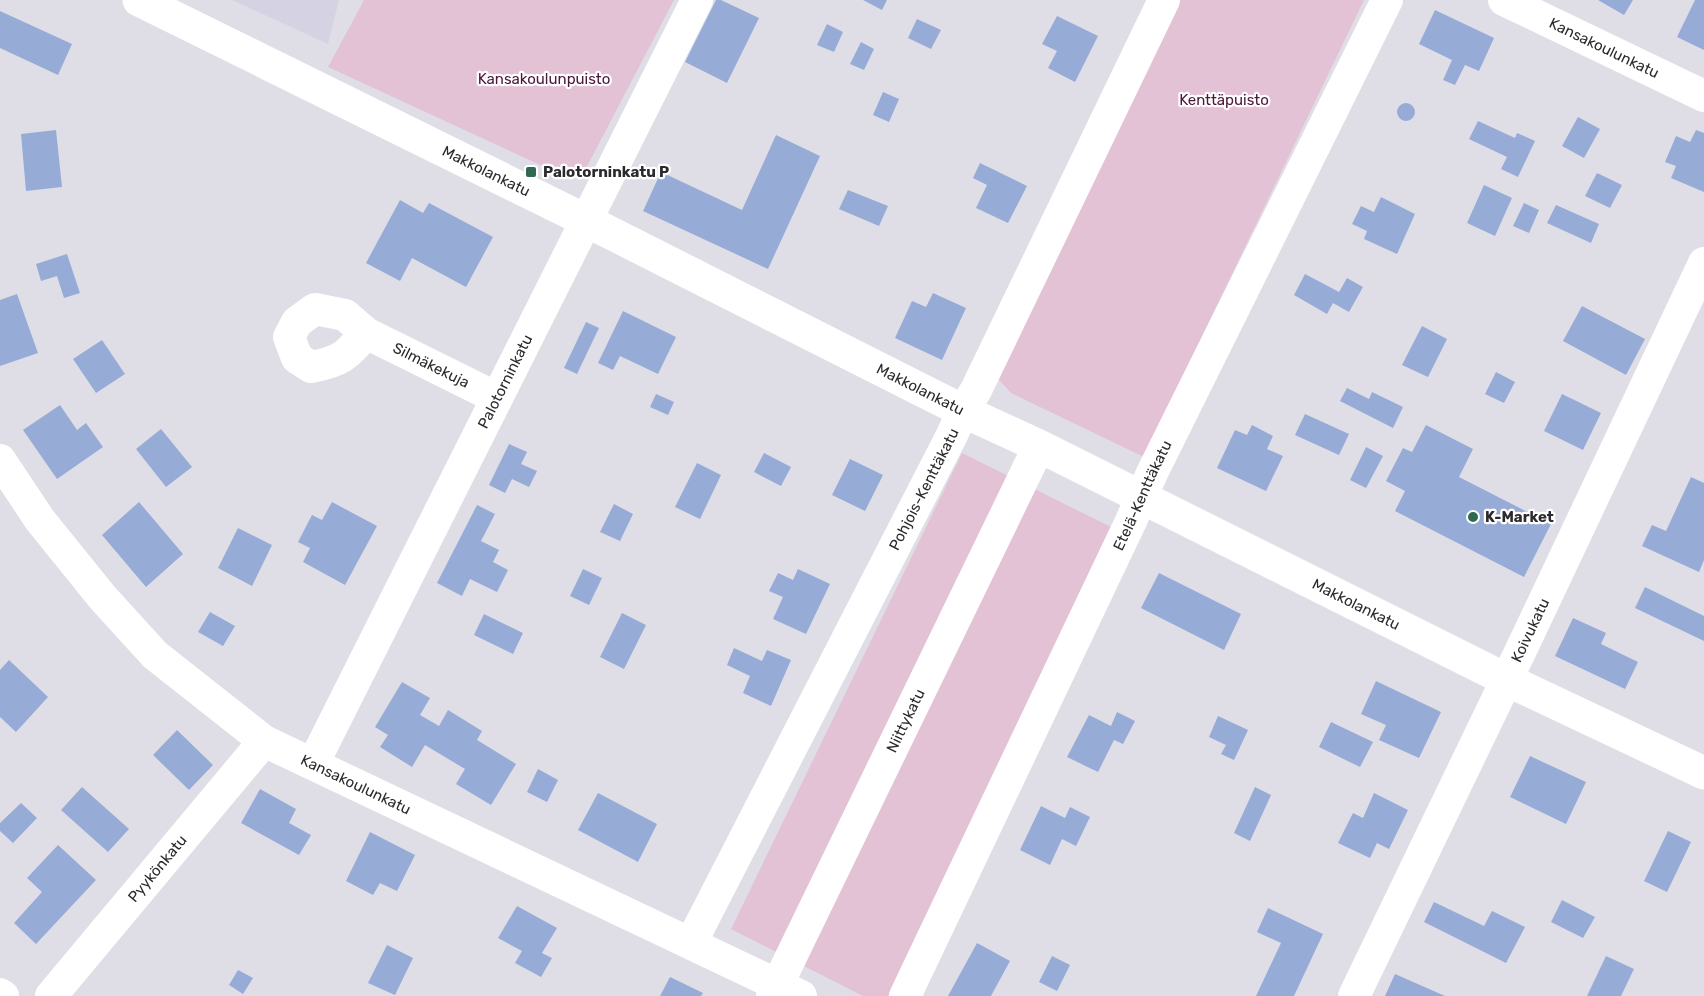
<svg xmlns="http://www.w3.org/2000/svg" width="1704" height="996" viewBox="0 0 1704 996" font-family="Rubik,sans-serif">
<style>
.built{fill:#d5d3e3}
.green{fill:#e3c2d6}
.building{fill:#97abd7}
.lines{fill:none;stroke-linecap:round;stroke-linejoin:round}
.minor{stroke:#fff;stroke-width:32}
.tertiary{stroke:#fff;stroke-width:33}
.poi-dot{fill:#306951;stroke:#fff;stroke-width:2}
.labels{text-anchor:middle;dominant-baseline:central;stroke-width:4.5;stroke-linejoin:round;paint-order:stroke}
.street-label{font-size:15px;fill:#2b2b2e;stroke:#fff}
.park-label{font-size:15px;fill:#4e163d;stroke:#fff}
.poi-label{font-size:15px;font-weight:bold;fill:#2b2b2e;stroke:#fff;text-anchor:start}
</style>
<rect width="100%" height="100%" fill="#dfdee7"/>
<path class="built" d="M232,0H339L328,44Z"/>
<path class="green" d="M364,0H674L582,176L551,170L328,67Z
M1180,0H1364L1144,457L1011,393L998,379Z
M962,453L1111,527L888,996H863L731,929Z"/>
<path class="building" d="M716,0H721L759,18L727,83L685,62Z
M863,0H887L882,10Z
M1598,0H1633L1624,15Z
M1695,0H1704V50L1677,37Z
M1435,10L1494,38L1479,71L1465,65L1455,85L1443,80L1452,60L1419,44Z
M0,11L72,44L58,75L0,48Z
M1057,16L1098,36L1075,82L1048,68L1057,51L1042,44Z
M917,19L941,30L931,49L908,38Z
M827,24L843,32L834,52L817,45Z
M861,42L874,49L864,70L850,64Z
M883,92L899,99L889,122L873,115Z
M1397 112a9 9 0 1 1 18 0a9 9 0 1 1-18 0Z
M1578,117L1600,129L1584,158L1562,146Z
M1478,121L1515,138L1517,133L1535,141L1518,177L1501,169L1507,157L1469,139Z
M56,130L62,187L26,191L21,134Z
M1696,130L1704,133V192L1671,178L1676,166L1665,162L1676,136L1690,142Z
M776,135L820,156L768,269L643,211L661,172L742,210Z
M980,163L1027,186L1008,223L976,208L987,185L973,178Z
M1597,173L1622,185L1610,208L1585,196Z
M1484,185L1512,198L1495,236L1467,223Z
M848,190L888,206L879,226L839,209Z
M1381,197L1415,214L1397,254L1364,239L1367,231L1352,224L1361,206L1374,212Z
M400,200L423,213L429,203L493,237L466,287L412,258L400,281L366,263Z
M1524,203L1539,210L1529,233L1513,226Z
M1556,205L1599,224L1591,243L1547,223Z
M67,254L80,293L64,298L57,276L41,281L36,264Z
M1305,274L1339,292L1347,278L1363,287L1349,312L1333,303L1327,314L1294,295Z
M933,293L966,308L942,360L895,338L912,301L926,307Z
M17,294L38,353L0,366V300Z
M1582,306L1645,339L1626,375L1563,341Z
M623,311L676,337L658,374L620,356L613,370L598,363Z
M586,322L599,328L577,374L564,368Z
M1422,326L1447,339L1428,377L1402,365Z
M102,340L125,374L96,393L73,359Z
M1496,372L1515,382L1504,403L1485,394Z
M1347,388L1369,399L1372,392L1403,407L1393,428L1340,401Z
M656,394L674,402L668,415L650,407Z
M1562,394L1601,413L1583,450L1544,431Z
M60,405L77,430L86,423L103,447L57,479L23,430Z
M1305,414L1349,434L1339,455L1295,435Z
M1252,425L1273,436L1267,449L1283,456L1266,491L1217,468L1235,430L1247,435Z
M1426,425L1473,449L1459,477L1551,524L1524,577L1395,511L1405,491L1386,481L1403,448L1412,452Z
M161,429L192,467L166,487L136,449Z
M509,444L527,452L521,464L537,471L529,487L512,479L505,493L489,485Z
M1366,447L1383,456L1366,488L1350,480Z
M764,453L791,467L781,486L754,472Z
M850,459L883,475L865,511L832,495Z
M697,463L721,475L700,519L675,507Z
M1691,477L1704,483V560L1699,572L1642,546L1652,525L1666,531Z
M139,502L183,554L146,587L102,535Z
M332,502L377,526L345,585L303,562L310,548L298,542L312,515L322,520Z
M614,504L633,514L620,541L600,532Z
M477,505L495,514L481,541L499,550L493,562L508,570L497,592L470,579L462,596L437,583Z
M238,528L272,545L252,586L218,568Z
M583,569L602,578L589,605L570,596Z
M798,569L830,584L806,634L773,619L783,597L769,591L778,573L793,580Z
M1159,573L1241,614L1224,650L1141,608Z
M1645,587L1704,616V641L1635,608Z
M210,612L235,626L223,646L198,632Z
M622,613L646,625L624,669L600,657Z
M484,614L523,633L513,654L474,635Z
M1573,618L1606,633L1601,644L1638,662L1625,689L1555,656Z
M734,648L762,661L767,650L791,660L771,706L743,693L750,676L727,665Z
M9,660L48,697L16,732L0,717V670Z
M1376,681L1441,712L1419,758L1379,740L1386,725L1361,714Z
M402,682L430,698L420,715L439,726L448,710L482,731L477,740L516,764L491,805L456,784L465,769L425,745L412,767L380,747L388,735L375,727Z
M1117,712L1135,721L1123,744L1114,740L1098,772L1067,757L1089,715L1111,726Z
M1218,716L1248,730L1234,760L1221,754L1226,745L1209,737Z
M1331,722L1373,742L1360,767L1319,747Z
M177,730L213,765L189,790L153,755Z
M1530,756L1586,782L1566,824L1510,797Z
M538,769L558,780L547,802L527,792Z
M82,787L129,829L108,852L61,810Z
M1255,787L1271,795L1250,841L1234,833Z
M260,789L296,809L289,823L311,835L299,855L241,823Z
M598,793L657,824L638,862L578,830Z
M1374,793L1408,810L1389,849L1377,843L1370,858L1338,843L1353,813L1363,818Z
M21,803L37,818L13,843L0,831V823Z
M1041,806L1065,818L1070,807L1090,817L1076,846L1062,839L1050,865L1020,850Z
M1668,831L1691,842L1667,892L1644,881Z
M370,832L415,855L397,891L380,883L373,895L346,881Z
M58,845L96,880L36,944L14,923L42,892L27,878Z
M1562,900L1595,917L1583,938L1551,922Z
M1434,902L1484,926L1492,911L1525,927L1506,963L1424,922Z
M517,906L557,928L542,953L552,958L541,977L515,963L522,951L498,938Z
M1268,908L1323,934L1294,996H1256L1281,943L1257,932Z
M977,943L1010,961L991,996H948Z
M387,945L413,958L395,995L368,983Z
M1052,956L1070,965L1057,991L1039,982Z
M1606,956L1634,969L1621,996H1587Z
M238,970L253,978L243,994L229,985Z
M1395,974L1445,996H1385Z
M670,977L703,993L701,996H660Z"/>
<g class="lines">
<g class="minor">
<path id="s1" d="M1504,0L1704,96"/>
<path id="s2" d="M366,333C346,356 342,361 311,367L297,358L289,337L297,322L315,309L345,315L366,333L497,398"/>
<path id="s3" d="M0,460L40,520L103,598L155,655L264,741L801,996"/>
<path id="s4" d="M313,764L697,0"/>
<path id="s5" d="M691,943L951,437L963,411L976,390L1164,0"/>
<path d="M0,994L3,996"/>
<path id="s6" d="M51,996L264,741"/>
<path id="s7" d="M772,996L1039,446"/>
<path id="s8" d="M905,996L1131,521L1152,473L1387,0"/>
<path id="s9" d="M1354,996L1520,652L1704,263"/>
</g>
<path class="tertiary" id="s10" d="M139,0L587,221L963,411L1039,446L1507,680L1704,773"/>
</g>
<g class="poi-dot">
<rect x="525" y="166" width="12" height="12" rx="3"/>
<circle cx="1473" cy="517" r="6"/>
</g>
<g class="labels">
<g class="street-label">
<text stroke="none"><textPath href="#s1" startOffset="111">Kansakoulunkatu</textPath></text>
<text stroke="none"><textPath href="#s10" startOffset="387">Makkolankatu</textPath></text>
<text stroke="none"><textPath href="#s2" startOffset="276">Silmäkekuja</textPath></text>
<text stroke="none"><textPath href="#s4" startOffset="428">Palotorninkatu</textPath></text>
<text stroke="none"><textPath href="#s10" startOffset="873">Makkolankatu</textPath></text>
<text stroke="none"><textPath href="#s5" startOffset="510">Pohjois-Kenttäkatu</textPath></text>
<text stroke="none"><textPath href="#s8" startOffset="554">Etelä-Kenttäkatu</textPath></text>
<text stroke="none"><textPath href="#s10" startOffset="1359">Makkolankatu</textPath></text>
<text stroke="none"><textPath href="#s9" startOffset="406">Koivukatu</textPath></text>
<text stroke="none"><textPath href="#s7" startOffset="306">Niittykatu</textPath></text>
<text stroke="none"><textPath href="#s3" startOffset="490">Kansakoulunkatu</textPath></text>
<text stroke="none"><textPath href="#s6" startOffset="166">Pyykönkatu</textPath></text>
</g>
<g class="park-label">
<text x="544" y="79">Kansakoulunpuisto</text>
<text x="1224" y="100">Kenttäpuisto</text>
</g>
<g class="poi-label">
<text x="543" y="172">Palotorninkatu P</text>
<text x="1485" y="517">K-Market</text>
</g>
</g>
</svg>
